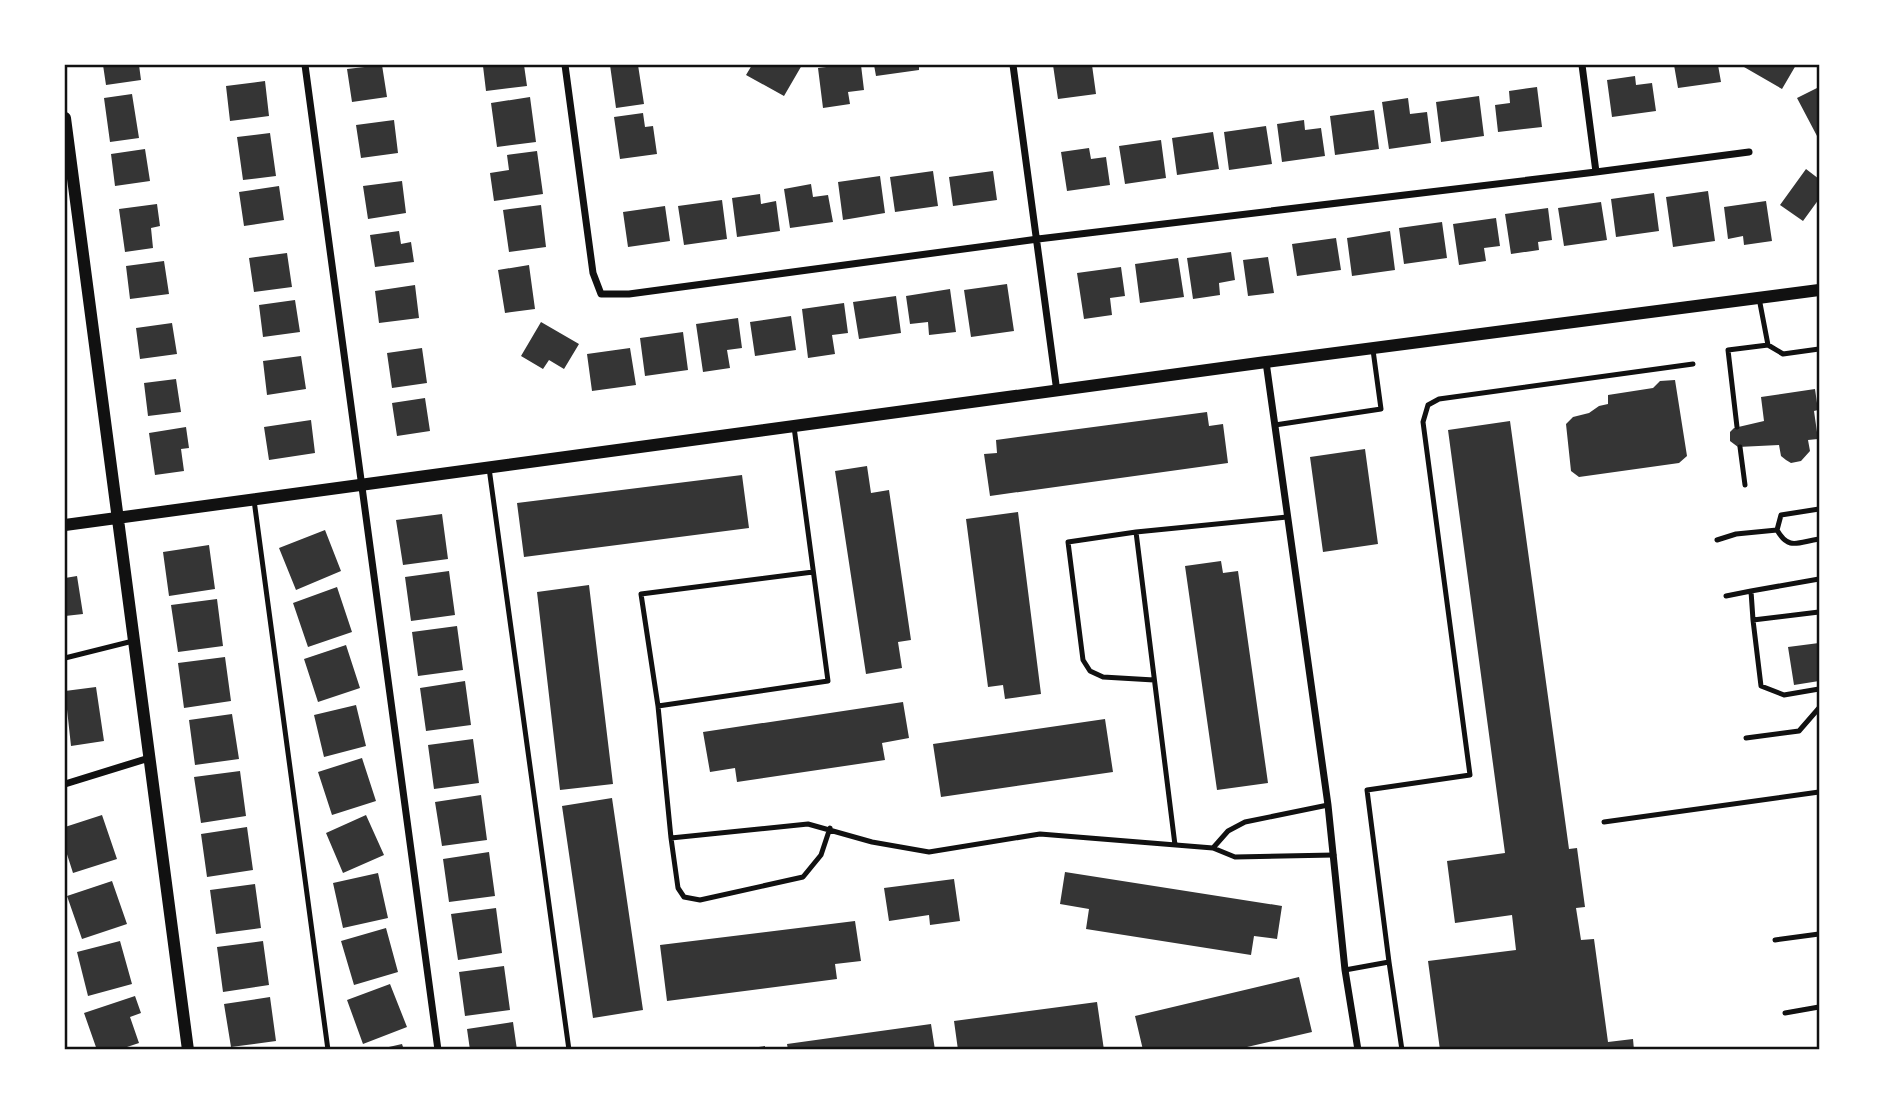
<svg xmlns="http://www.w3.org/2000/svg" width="1884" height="1115" viewBox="0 0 1884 1115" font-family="'Playfair Display',serif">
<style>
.building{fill:#353535}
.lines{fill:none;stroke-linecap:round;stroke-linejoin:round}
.service{stroke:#111;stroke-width:5}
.minor{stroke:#111;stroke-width:7}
.tertiary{stroke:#111;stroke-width:12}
.neatline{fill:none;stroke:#111;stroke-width:2.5}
</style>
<rect width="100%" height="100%" fill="#fff"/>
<path class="building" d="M103,65H139L141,80L106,85Z
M382,65L387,97L352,102L347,69Z
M492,65H524L527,86L486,91L483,66Z
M610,65H638L644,104L616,108Z
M752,65H802L784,96L746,75Z
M843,65H861L864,90L848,92L850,104L823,108L818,68Z
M874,65H919V70L876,76Z
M1053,65H1092L1096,94L1058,99Z
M1674,65H1718L1721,82L1678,88Z
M1746,65H1796L1782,89L1744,67Z
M1635,76L1636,85L1652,83L1656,111L1612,117L1607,80Z
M265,81L269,116L230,121L226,86Z
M1537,87L1542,127L1498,132L1495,105L1510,103L1509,91Z
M1817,88L1819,92V135L1817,136L1797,98Z
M132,94L139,138L110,142L104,98Z
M1479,96L1484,136L1441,142L1436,102Z
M530,97L536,142L497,147L491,103Z
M1408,98L1410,114L1427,112L1431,143L1389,149L1382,102Z
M1374,110L1379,149L1335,155L1330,116Z
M643,113L645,127L653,126L657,154L620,159L614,117Z
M394,120L398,153L361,158L356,125Z
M1304,120L1305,130L1321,128L1325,156L1282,162L1277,124Z
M1266,126L1272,164L1229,170L1224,132Z
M1213,132L1219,169L1177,175L1172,138Z
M270,133L276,176L243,180L237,137Z
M1161,140L1166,178L1125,184L1119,146Z
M1089,148L1091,159L1106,157L1110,185L1067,191L1061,152Z
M145,149L150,181L115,186L111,154Z
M537,151L543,194L494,201L490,173L509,170L507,155Z
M1806,169L1819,179V199L1803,221L1780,205Z
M933,171L938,206L895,212L890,177Z
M993,171L997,200L953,206L949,177Z
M880,176L885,213L843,220L838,182Z
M402,181L406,213L368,219L363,186Z
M811,184L813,197L828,195L833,222L790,228L784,189Z
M279,186L284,220L244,226L239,192Z
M1708,191L1715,241L1673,247L1666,197Z
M1654,193L1659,231L1616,237L1611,199Z
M760,194L761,204L776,201L780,231L737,237L732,198Z
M722,200L727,239L684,245L678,206Z
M1766,201L1772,241L1744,245L1743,236L1728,239L1724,207Z
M1601,202L1607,240L1564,246L1558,208Z
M157,204L160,226L151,228L153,248L125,252L119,209Z
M541,205L546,247L509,252L503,210Z
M665,206L670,241L628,247L623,212Z
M1548,208L1552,240L1538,242L1539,250L1511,254L1505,214Z
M1496,218L1500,246L1484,248L1486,261L1459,265L1453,224Z
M1442,222L1447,258L1404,264L1399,228Z
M399,231L401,244L411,242L414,262L375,267L370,235Z
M1390,231L1395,270L1352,276L1347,238Z
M1336,238L1341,270L1297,276L1292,244Z
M1231,252L1235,280L1219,283L1220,295L1193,299L1187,258Z
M287,253L292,287L254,292L249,258Z
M1268,257L1274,293L1248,296L1243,260Z
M1178,258L1184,297L1140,303L1135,264Z
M164,261L169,294L130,299L126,266Z
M529,265L535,309L505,313L498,270Z
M1121,267L1125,296L1110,298L1112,315L1084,319L1077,273Z
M1007,284L1014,331L971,337L964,290Z
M415,285L419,318L379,323L375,291Z
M950,289L956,332L929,335L928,322L910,324L906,296Z
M896,296L901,333L859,339L853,302Z
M295,300L300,332L263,337L259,305Z
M844,303L848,333L832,335L835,354L808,358L802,309Z
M791,316L796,350L755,356L750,322Z
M738,318L742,348L727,350L730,368L703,372L696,324Z
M541,322L579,344L564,369L549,360L543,369L521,356Z
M172,323L177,354L140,359L136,328Z
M683,332L688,370L645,376L640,338Z
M422,348L427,383L392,388L387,353Z
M630,348L636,385L592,391L587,354Z
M301,356L306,389L267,395L263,361Z
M176,379L181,412L148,416L144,383Z
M1675,380L1687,456L1679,463L1579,477L1571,471L1566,424L1573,417L1589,413L1599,406L1608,404V395L1653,388L1660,381Z
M1815,389L1818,410L1814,411L1818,439L1808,440L1810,451L1801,461L1791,463L1786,460L1781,456L1779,445L1738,447L1730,441V432L1734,428L1764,421L1761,397Z
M425,398L430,431L397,436L392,403Z
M1207,412L1209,426L1223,424L1228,463L990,496L984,454L997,453L996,440Z
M311,420L315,453L269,460L264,427Z
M1510,421L1569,849L1577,848L1585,907L1576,908L1581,940L1594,939L1608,1042L1633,1039L1634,1050H1440L1428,961L1516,950L1512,915L1455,923L1447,861L1505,853L1448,430Z
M186,427L189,448L181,449L184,471L155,475L149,433Z
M1365,449L1378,544L1323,552L1310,457Z
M867,466L871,493L889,490L911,640L898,642L902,668L866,674L835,471Z
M742,475L749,528L524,557L517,503Z
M1018,512L1041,694L1005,699L1003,685L988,687L966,519Z
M442,514L448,559L403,565L396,520Z
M325,530L341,571L296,590L279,548Z
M209,545L215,589L169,596L163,552Z
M1221,561L1223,573L1238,571L1268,783L1217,790L1185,566Z
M449,571L455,615L411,621L405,577Z
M77,576L83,614L65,616V578Z
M589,585L613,784L560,790L537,592Z
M337,587L352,632L308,647L293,603Z
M217,599L223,646L178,652L171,605Z
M457,626L463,670L418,676L412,632Z
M1819,643V681L1794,685L1788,647Z
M346,645L360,688L318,702L304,659Z
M225,657L231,701L184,708L178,663Z
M465,681L471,725L426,731L420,688Z
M96,687L104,741L71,746L65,691Z
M903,702L909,738L882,743L885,760L737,782L735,768L710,772L703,732Z
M356,705L366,746L324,757L314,715Z
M232,714L239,759L195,765L189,720Z
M1105,719L1113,772L941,797L933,744Z
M473,739L479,783L434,789L428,745Z
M362,758L376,801L332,815L318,772Z
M240,771L246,816L201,823L194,777Z
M481,795L487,840L442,846L435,802Z
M612,798L643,1010L593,1018L562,806Z
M102,815L117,859L73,873L65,848V827Z
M366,815L384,855L343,873L326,833Z
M247,827L253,870L207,877L201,834Z
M489,852L495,896L449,902L443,859Z
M1065,872L1282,906L1277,939L1254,936L1251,955L1086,929L1089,909L1060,904Z
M378,873L388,918L343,928L333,883Z
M954,879L960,921L930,925L929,915L889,921L884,888Z
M112,881L127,924L82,939L67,896Z
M255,884L261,928L216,934L210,890Z
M496,908L502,953L458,960L451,914Z
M855,921L861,961L835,964L837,979L667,1001L660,945Z
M386,928L398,972L354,985L341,941Z
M120,941L132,984L88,996L77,952Z
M263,941L269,985L223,992L217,947Z
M504,966L510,1010L465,1016L459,972Z
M1299,977L1312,1032L1234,1050H1143L1135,1016Z
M390,984L407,1027L363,1044L347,1000Z
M135,996L141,1013L130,1017L139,1043L118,1050H97L84,1013Z
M270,997L276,1041L231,1047L224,1004Z
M1097,1002L1104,1050H958L954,1021Z
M513,1022L517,1050H470L467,1029Z
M931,1024L935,1050H788L787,1044Z
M402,1044L404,1050H381L380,1049Z
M765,1046V1050H745V1049Z"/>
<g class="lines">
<path class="service" d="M1759,298L1768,345L1783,354L1819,349
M1275,425L1381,409L1373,350
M794,427L828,681L658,706L671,838L808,824L872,842L929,852L1040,834L1213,848L1235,857L1334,855
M1737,427L1728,350L1768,345
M1740,447L1745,485
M489,468L569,1050
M254,500L328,1050
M1819,509L1781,515L1777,530C1789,551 1798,542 1819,539
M1136,532L1175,845
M1717,540L1736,534L1777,530
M1819,579L1751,591L1753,620L1819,612
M1726,596L1751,591
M1753,620L1761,686L1784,695L1819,689
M65,658L133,641
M1154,680L1103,677L1090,671L1083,660L1068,542L1136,532L1287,517
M658,706L641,594L813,572
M1746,738L1799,731L1819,708
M1604,822L1819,792
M671,838L678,888L684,897L700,900L803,877L821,855L830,828
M1213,848L1228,831L1245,822L1328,805
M1775,940L1819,934
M1389,962L1367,790L1470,775L1423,422L1428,405L1439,399L1693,364
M1345,970L1389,962L1402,1050
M1785,1013L1819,1007"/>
<path class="minor" d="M305,65L438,1050
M565,65L593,273L601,294H629L1038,239L1596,172L1749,152
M1013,65L1057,392
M1582,65L1596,172
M1266,362L1328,805L1345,970L1358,1050
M65,784L149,758"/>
<path class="tertiary" d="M65,118L188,1050
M65,525L1266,362L1819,290"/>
</g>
<rect width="1884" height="1115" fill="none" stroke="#ffffff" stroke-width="133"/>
<rect x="66" y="66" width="1752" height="982" class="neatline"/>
</svg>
